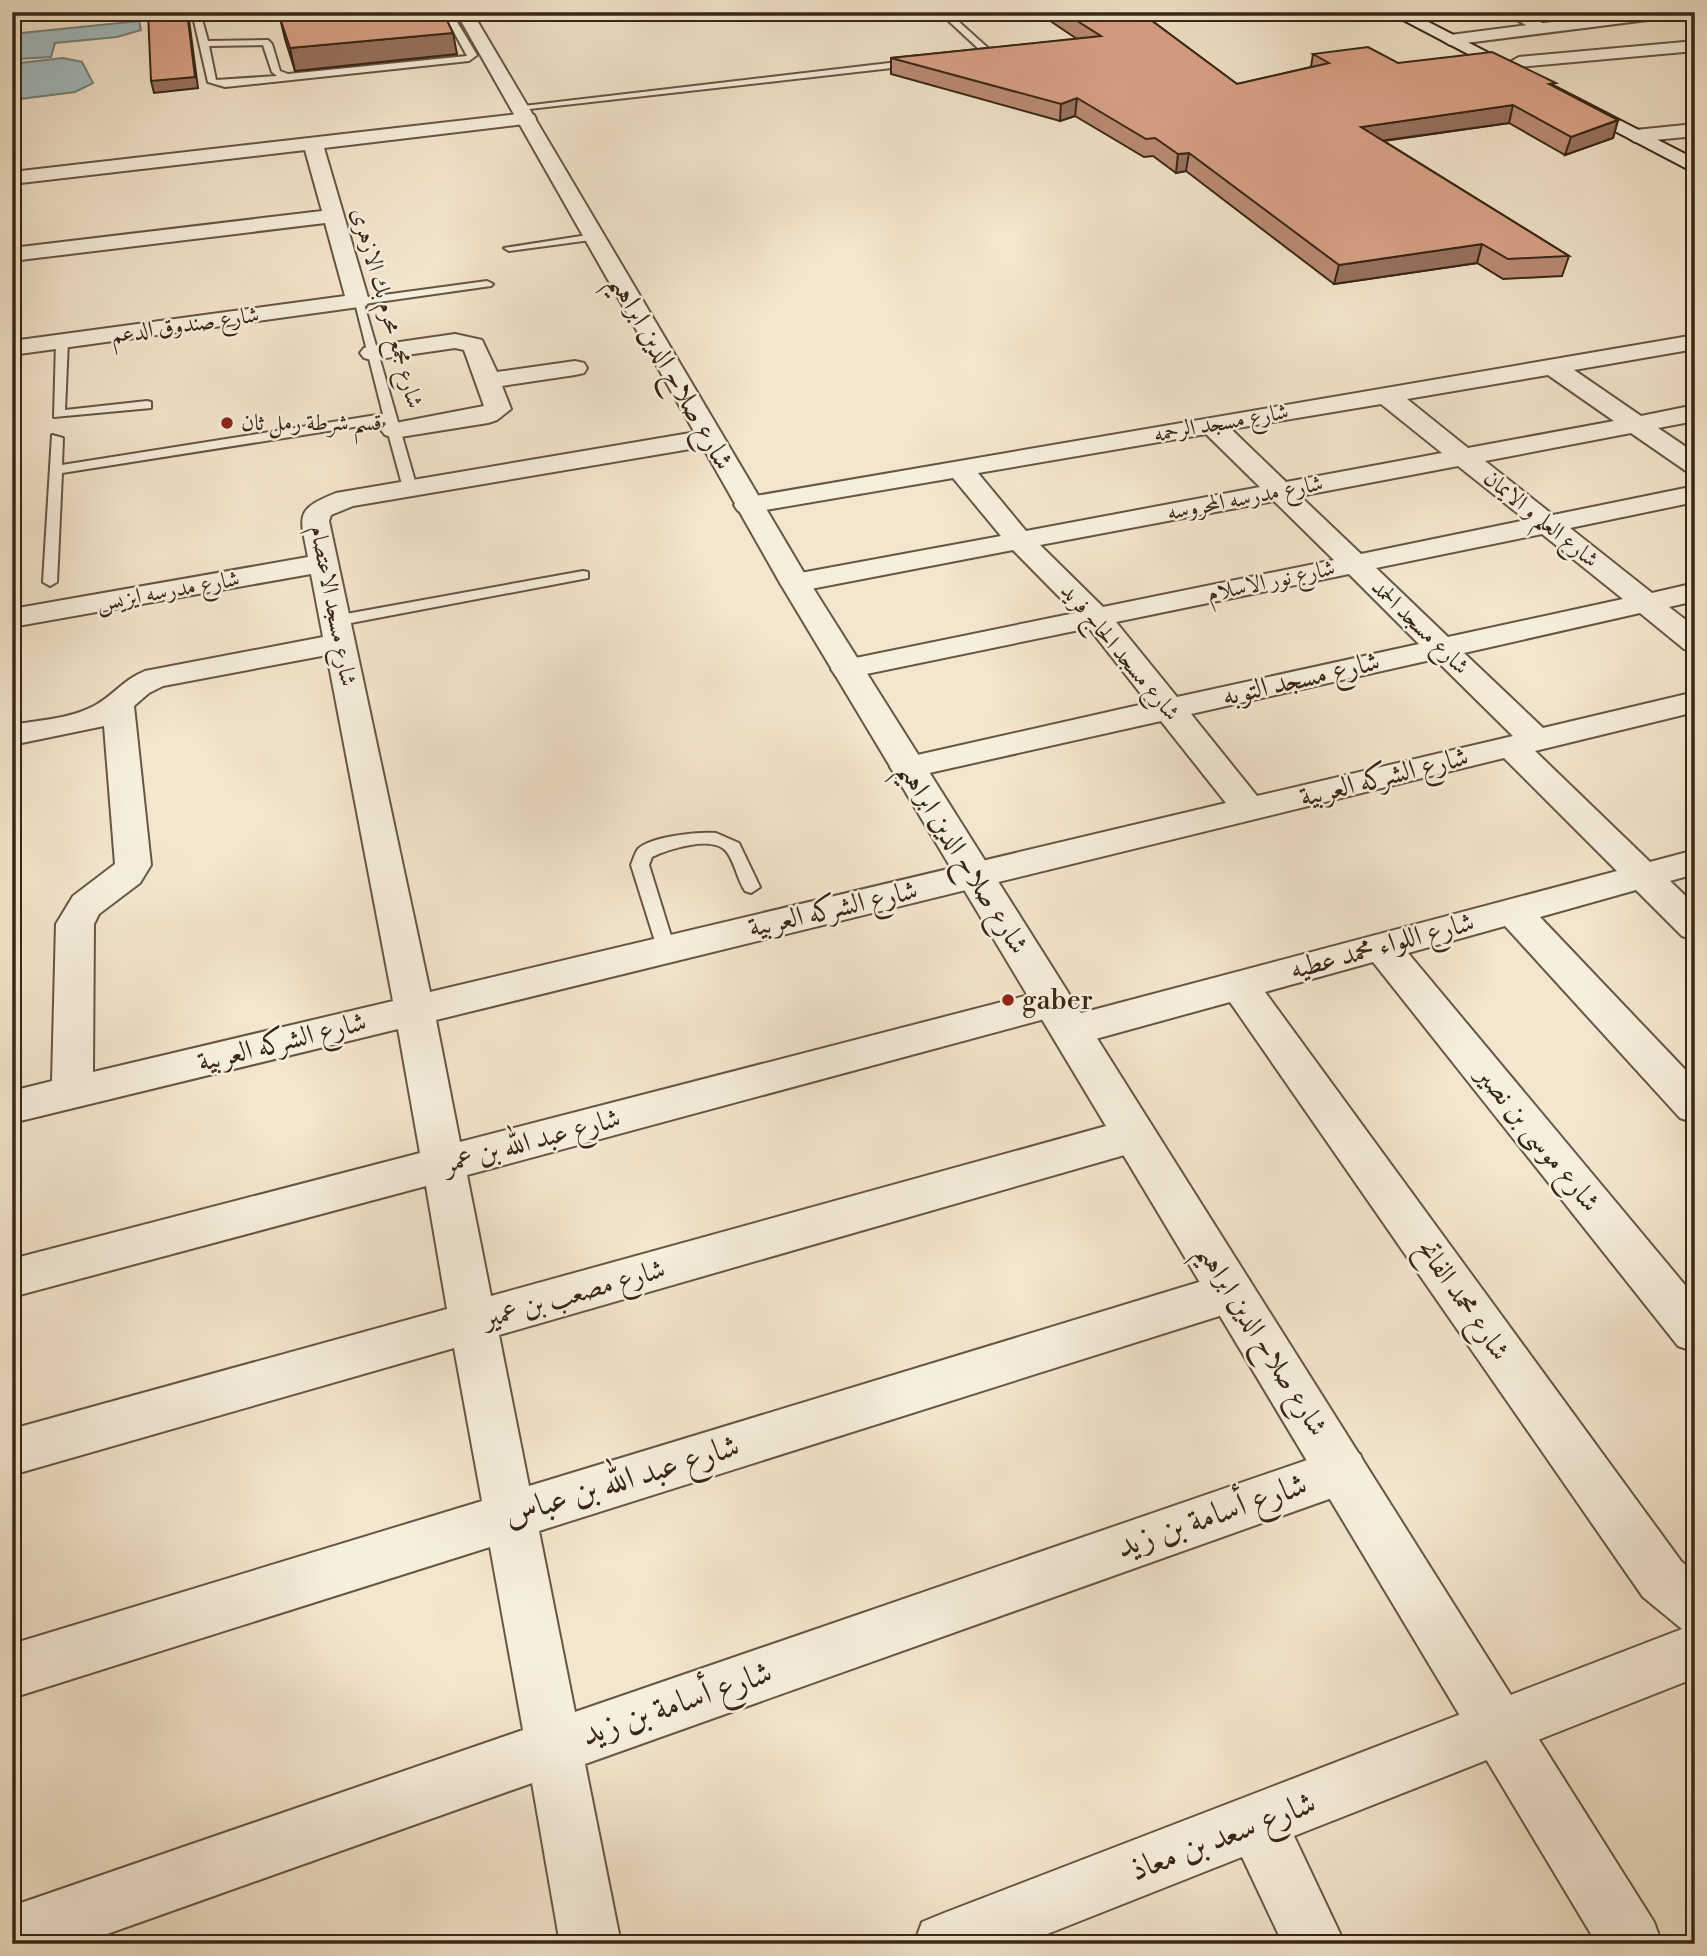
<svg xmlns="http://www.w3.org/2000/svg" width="1707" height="1956" viewBox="0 0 1707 1956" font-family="'Libre Bodoni',Amiri,serif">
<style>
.water{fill:#a1bdc2;stroke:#77817d;stroke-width:2}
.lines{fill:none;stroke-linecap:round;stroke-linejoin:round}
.service-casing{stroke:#665644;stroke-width:4}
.minor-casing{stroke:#665644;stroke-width:4}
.tertiary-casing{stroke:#665644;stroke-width:4}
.secondary-casing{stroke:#372616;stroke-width:4}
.service{fill:#f7efde;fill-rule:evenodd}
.minor{fill:#f7efde;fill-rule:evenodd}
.tertiary{fill:#f7efde;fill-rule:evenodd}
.secondary{fill:#f7efde;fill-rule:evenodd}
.wall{fill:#bb8c75;stroke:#372616;stroke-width:2}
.shaded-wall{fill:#99725f;stroke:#372616;stroke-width:2}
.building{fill:#daa388;stroke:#372616;stroke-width:2}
.poi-dot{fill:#8f2418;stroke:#f7efde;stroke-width:2.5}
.labels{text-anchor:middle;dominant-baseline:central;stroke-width:5;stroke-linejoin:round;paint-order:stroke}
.far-street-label{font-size:23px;fill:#372616;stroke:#f7efde}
.far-poi-label{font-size:23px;fill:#372616;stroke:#f7efde;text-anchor:start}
.street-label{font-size:28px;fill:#372616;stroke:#f7efde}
.poi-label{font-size:28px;fill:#372616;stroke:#f7efde;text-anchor:start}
.near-street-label{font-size:33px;fill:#372616;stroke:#f7efde}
</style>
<rect width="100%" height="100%" fill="#f3e6cd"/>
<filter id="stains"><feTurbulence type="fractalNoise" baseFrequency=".00286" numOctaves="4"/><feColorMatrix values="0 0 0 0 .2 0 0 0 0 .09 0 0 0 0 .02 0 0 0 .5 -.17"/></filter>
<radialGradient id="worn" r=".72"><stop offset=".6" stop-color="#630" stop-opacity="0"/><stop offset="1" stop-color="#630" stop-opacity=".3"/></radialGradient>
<path class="water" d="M139,21L141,30L117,37L55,43L51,57L17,59L12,34Z
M63,58L82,62L93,83L75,92L12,100V64Z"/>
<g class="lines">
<defs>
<path id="service" d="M192,12H200L208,41L268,40L272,44L280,71L288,74L467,56L443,12H451L477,55L469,61L225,87L208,82ZM263,45L272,72L277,76L216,80L209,46Z
M939,12H948L989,49L986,57L963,60V56L981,51Z
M915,60L918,65L520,110L515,107Z
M594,234L598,235V239L509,251L504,248Z
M487,281L493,284L491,286L364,304L417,488L415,491L403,488L385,422L62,473L57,582L50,586L43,582L52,435L63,438L62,465L383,414L354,299Z
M62,337L68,341L65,410L147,401L151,402V408L54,417L56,341Z
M583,571L588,572V578L335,626L327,621L335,616Z
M716,833L739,843L760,887L751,893L745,891C737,879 735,862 726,851C713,835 668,849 652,857L649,865L675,949L673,954H659L631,865C633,860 635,853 638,849C652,836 698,832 716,833Z"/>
<path id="minor" d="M1502,12H1523L1551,28L1543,33L1537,31Z
M1572,12H1594L1608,21L1600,26Z
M1695,41V51L1519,67L1510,62L1519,57Z
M527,113L534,115L536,119L534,123L324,148L369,301L366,306L12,355V341L345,296L325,223L12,261V248L322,211L305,150L12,184V172Z
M1695,124V136L1635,142L1626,136L1635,130Z
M455,334L482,340L497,372L575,361L584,363L587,368L584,373L575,375L502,386L511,409L497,420L488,423L394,438L385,435L381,430L385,425L484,406L464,350L455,348L372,360L364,358L360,353L364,348L372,346Z
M1695,335V349L1574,370L1641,416L1695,405V421L1658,428L1695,453V473L1686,471L1631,433L1485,461L1553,515L1695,486V502L1570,528L1652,593L1695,583V601L1669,607L1695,627V651L1684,649L1640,613L1464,653L1543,728L1695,692V712L1535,751L1650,862L1695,850V874L1670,881L1695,905V940L1682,936L1636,890L1540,917L1695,1080V1123L1680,1118L1505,926L1408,953L1695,1297V1352L1678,1346L1373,962L1265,992L1681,1561L1695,1573V1678L1294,1836L1345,1944H1283L1242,1857L1022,1944H914L922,1922L944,1913L1682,1629L1643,1597L1230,1002L1070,1046L1056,1041L1050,1031L1056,1021L1070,1016L1617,871L1504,758L436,1020L460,1142L1052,989L1066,993L1072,1003L1066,1013L1052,1017L467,1175L491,1296L1135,1118L1150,1123L1156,1135L1150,1147L1135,1152L499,1335L529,1486L1232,1272L1248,1278L1255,1292L1248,1306L1232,1312L539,1531L575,1712L1342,1448L1360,1454L1367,1471L1360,1488L585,1764L621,1944H560L532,1783L79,1944H12V1906L523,1730L490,1547L12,1698V1644L482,1501L454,1348L12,1475V1429L447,1309L426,1186L12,1297V1259L420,1153L398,1029L12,1123V1091L52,1081L56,924L73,896L115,864L104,726L12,745V725C40,720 69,719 94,706C113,696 124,679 145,671L323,637L311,574L12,627V609L308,557C300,515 294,510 336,493L708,430L717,433L721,438L717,443L708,446L353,506L331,515L329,521L430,992L1226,803L1161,721L907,778L895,774L890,767L895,760L1148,703L1089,628L847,678L836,676L831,669L836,662L1075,613L1013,550L795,592L785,589L780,583L785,577L795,574L1001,536L953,478L748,513L738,511L734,505L738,499ZM1548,375L1614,421L1468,448L1407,399ZM1381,404L1442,453L1286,482L1231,429ZM1206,434L1260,487L1026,531L978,473ZM1458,466L1526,520L1361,554L1300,496ZM1274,501L1334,560L1103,607L1040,545ZM1542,534L1623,599L1448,637L1376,568ZM1349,574L1419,644L1177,697L1116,622ZM327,655L393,1001L93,1072L94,924L99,914L140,883L151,865L134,706L149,693L163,686ZM1435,659L1513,736L1257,796L1191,714Z"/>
<path id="tertiary" d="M456,12H472L810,583L1654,1922L1662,1944H1597L780,583Z
M1631,12H1679L1671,17L1450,45L1442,40L1450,35Z"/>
<path id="secondary" d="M1388,12H1409L1695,159V173Z"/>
</defs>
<use href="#service" class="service-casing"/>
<use href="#minor" class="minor-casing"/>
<use href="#tertiary" class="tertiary-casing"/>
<use href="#secondary" class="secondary-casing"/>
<use href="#service" class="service"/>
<use href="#minor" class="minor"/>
<use href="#tertiary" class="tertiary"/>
<use href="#secondary" class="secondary"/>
</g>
<path class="wall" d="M1037,12H1205L1147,17L1237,84L1311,67L1313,54L1398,63L1555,88L1618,120L1613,138L1565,155L1509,123L1384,141L1569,256L1562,276L1503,279L1477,263L1334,284L1186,171L1176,173L1153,156L1144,157L1075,116L1060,121L891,74V58L1077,39Z
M280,18L457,54L295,71L285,39Z"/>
<path class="shaded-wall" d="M187,12H188L198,88L154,93L151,81Z
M1122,12H1205L1121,20Z
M453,33L457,54L295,71L290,48Z
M1077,98L1075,116L1060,121L1061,104Z
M1513,105L1509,123L1358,144L1361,127Z
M1618,120L1613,138L1565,155L1571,137Z
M1189,153L1186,171L1176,173L1178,154Z
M1482,244L1477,263L1334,284L1339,265Z"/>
<path class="building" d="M148,12H187L195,77L151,81Z
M339,12H443L453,33L290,48L280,18Z
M1063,12H1140L1237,84L1329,63L1313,54L1368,47L1398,63L1492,52L1556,83L1549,84L1618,120L1571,137L1513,105L1361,127L1569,256L1508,259L1482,244L1339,265L1189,153L1178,154L1155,138L1146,139L1077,98L1061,104L891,58L1101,36Z"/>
<g class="poi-dot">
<circle cx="227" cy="423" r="7"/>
<circle cx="1008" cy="1000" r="7"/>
</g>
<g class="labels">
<g class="far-street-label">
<text transform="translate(387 308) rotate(74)">شارع مجمع محرم بك الازهرى</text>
<text transform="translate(185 325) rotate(-8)">شارع صندوق الدعم</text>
<text transform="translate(1221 423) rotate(-10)">شارع مسجد الرحمه</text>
<text transform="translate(1245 498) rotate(-11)">شارع مدرسه المحروسه</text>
<text transform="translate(1541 519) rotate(39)">شارع العلم و الايمان</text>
<text transform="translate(1271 581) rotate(-12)">شارع نور الاسلام</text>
<text transform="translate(168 591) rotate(-10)">شارع مدرسه ايزيس</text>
<text transform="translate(333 606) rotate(79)">شارع مسجد الاعتصام</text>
<text transform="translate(1420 627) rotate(44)">شارع مسجد الحمد</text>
<text transform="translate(1120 652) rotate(50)">شارع مسجد الحاج فريد</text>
</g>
<g class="far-poi-label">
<text x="241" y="423">قسم شرطة رمل ثان</text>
</g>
<g class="street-label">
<text transform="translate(671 372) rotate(60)">شارع صلاح الدين ابراهيم</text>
<text transform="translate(1301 679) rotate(-13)">شارع مسجد التوبه</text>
<text transform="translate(1384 777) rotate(-14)">شارع الشركه العربية</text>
<text transform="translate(963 858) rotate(58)">شارع صلاح الدين ابراهيم</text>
<text transform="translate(833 909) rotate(-13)">شارع الشركه العربية</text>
<text transform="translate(1382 946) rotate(-15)">شارع اللواء محمد عطيه</text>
<text transform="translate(282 1042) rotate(-14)">شارع الشركه العربية</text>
<text transform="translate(1538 1139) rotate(51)">شارع موسى بن نصير</text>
<text transform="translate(532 1141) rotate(-15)">شارع عبد الله بن عمر</text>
<text transform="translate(574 1294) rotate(-16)">شارع مصعب بن عمير</text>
<text transform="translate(1463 1300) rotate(55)">شارع محمد الفاتح</text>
<text transform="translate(1262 1340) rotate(58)">شارع صلاح الدين ابراهيم</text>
</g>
<g class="poi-label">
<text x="1022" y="1000">gaber</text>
</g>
<g class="near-street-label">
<text transform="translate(622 1481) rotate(-17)">شارع عبد الله بن عباس</text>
<text transform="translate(1212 1516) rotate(-19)">شارع أسامة بن زيد</text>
<text transform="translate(677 1704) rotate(-19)">شارع أسامة بن زيد</text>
<text transform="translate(1223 1837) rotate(-21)">شارع سعد بن معاذ</text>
</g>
</g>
<rect width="1707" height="1956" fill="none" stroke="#f3e6cd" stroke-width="42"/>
<rect x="14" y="14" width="1679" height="1928" fill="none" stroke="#372616" stroke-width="3.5"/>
<rect x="21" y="21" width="1665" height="1914" fill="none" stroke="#372616" stroke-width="2"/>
<rect width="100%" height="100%" filter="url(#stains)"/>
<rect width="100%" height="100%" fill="url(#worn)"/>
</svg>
